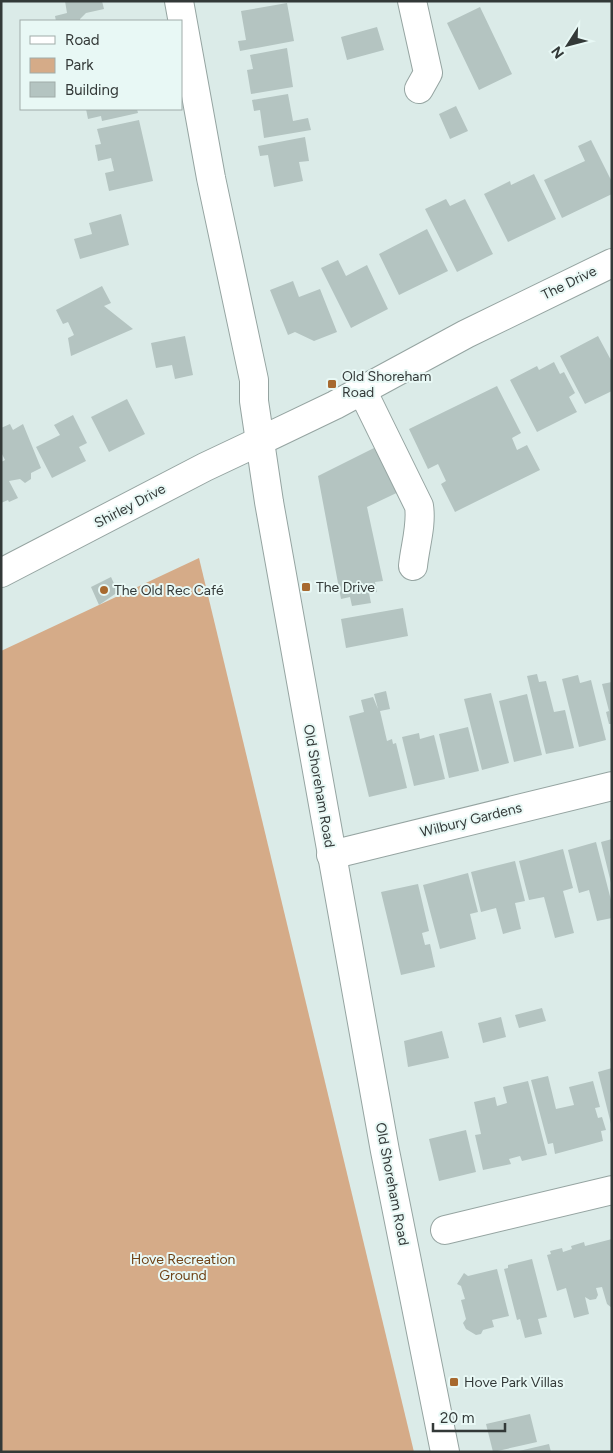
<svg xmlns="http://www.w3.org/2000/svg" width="613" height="1453" viewBox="0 0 613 1453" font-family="Figtree,sans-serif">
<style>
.green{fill:#d5ab88}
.building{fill:#b4c4c1}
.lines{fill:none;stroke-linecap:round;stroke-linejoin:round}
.minor-casing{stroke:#95a4a1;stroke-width:30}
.major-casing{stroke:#95a4a1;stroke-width:30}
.minor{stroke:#fff;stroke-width:28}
.major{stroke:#fff;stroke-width:28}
.poi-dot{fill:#a7692f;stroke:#e8f8f5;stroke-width:2}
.labels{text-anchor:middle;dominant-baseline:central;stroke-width:4;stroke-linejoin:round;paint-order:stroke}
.street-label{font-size:14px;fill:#333938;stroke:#e8f8f5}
.poi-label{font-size:14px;fill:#333938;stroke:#e8f8f5;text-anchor:start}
.park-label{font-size:14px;fill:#6f4216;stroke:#e8f8f5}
</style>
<rect width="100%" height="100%" fill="#dbebe8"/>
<path class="green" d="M199,558L414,1452H1V651Z"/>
<path class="building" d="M65,1H102L104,9L86,13L80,19V21H56L55,16L67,13Z
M287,3L294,41L240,51L238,41L246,40L241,11Z
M480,7L512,74L479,90L447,23Z
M377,27L384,50L347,60L341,37Z
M287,48L293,87L251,94L247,70L253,69L250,55Z
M288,94L293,121L308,118L311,130L264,138L260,110L254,111L252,100Z
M456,106L468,131L450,139L439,114Z
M86,109H137L138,113L102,121L101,116L88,119Z
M139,120L153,181L109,191L105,173L114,171L111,158L98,161L95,145L101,144L97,129Z
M305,137L309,161L299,162L303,181L274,187L268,155L260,156L258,146Z
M591,140L612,182V194L562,218L544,180L585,161L578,146Z
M534,174L556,219L508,242L484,194L510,181L511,185Z
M446,199L450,206L465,199L493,254L457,272L425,209Z
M121,214L129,245L80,259L74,239L92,234L89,223Z
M427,229L448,271L399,295L379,254Z
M338,260L346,276L367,265L388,309L351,328L321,268Z
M293,281L299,297L320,289L337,332L314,341L295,332L288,335L270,290Z
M102,286L111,303L104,306L133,329L71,356L68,338L74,335L68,322L63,324L56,310Z
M185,336L193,375L175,379L172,365L156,368L151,343Z
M598,336L612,362V391L585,404L560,356Z
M554,362L560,374L564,372L575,393L569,397L577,412L537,432L510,380L537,366L539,370Z
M497,386L521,433L512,438L517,450L527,445L540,470L455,512L441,484L446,481L438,464L428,469L409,429Z
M127,399L145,434L109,452L91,417Z
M73,415L87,443L79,447L86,461L52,478L36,447L60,435L54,425Z
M10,424L13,430L23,424L41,468L31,473V479L25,483L20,479L9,481L18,498L9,502L8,500L1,503V462L5,460L1,452V428Z
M384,443L407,488L367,507L383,581L375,582L377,592L369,593L371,603L352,606L350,597L341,599L318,476Z
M111,577L118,592L99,605L91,587Z
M403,608L408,636L346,648L341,619Z
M537,674L539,682L546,681L554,712L565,710L574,748L546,754L527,676Z
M578,675L580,683L591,680L606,740L579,747L562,679Z
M612,682V724H609L606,712L609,711L602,684Z
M386,691L390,709L380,711L387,741L392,739L393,744L396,743L407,788L369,797L349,716L364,712L361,700L373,697L378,709L374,694Z
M491,693L509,763L482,770L464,699Z
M527,694L542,755L514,762L499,701Z
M468,727L479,771L449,778L439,734Z
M419,733L420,739L434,735L445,779L414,786L402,737Z
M612,839V883H611L601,842Z
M596,842L612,904V918L597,921L589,890L579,893L568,850Z
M563,849L573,888L563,891L574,933L555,938L544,897L529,900L519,861Z
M515,861L525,901L515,903L521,929L503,934L496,908L481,912L471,872Z
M468,873L478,912L470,914L476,939L440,949L423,885Z
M418,884L429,931L422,933L425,945L430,944L435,967L401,975L381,892Z
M542,1008L546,1021L519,1028L515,1015Z
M501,1017L506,1037L483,1043L478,1023Z
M442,1031L449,1058L408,1067L404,1041Z
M612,1068V1124H611L598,1072Z
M548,1076L556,1109L574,1105L569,1087L593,1081L600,1107L595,1108L598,1118L602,1117L606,1130L601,1131L603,1141L555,1154L553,1143L548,1144L531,1080Z
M528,1081L547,1155L522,1161L520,1156L509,1159L511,1164L483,1170L475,1135L481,1134L474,1102L495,1097L497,1106L507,1103L503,1087Z
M466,1130L476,1172L439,1181L429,1139Z
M612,1239V1308L607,1304L602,1287L596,1288L598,1295L596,1299L590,1300L585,1297L589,1314L574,1318L566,1288L557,1291L547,1255L551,1254L550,1251L562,1248L563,1252L572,1249L571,1246L584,1242L585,1246Z
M532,1259L547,1317L538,1319L542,1334L525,1338L520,1319L517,1320L504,1269L508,1268V1265Z
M497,1269L509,1316L492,1320L494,1327L483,1330L481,1334L476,1335L466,1329L463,1323L466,1319L461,1300L465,1299L461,1286L457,1284L464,1273L468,1276Z
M530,1414L537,1442L493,1452L486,1424Z
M549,1444L551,1452H519V1451Z"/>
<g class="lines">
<defs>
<path id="minor" d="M412,1L428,73L419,89
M362,390L419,506C422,525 415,546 413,566
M1,573L205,467L260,441
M331,855L612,786
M445,1230L612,1190"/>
<path id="major" d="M179,1L211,178L254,380V401L269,502L385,1151L445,1452
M260,441L335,405L466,334L612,263"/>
</defs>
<use href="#minor" class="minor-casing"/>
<use href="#major" class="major-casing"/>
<use href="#minor" class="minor"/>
<use href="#major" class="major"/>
</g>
<g class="poi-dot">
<rect x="327" y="379" width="10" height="10" rx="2.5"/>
<rect x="301" y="582" width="10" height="10" rx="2.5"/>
<circle cx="104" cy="590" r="5"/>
<rect x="449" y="1377" width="10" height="10" rx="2.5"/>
</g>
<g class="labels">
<g class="street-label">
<text transform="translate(569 283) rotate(-26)">The Drive</text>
<text transform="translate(130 506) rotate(-28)">Shirley Drive</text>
<text transform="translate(319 786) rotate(80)">Old Shoreham Road</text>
<text transform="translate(471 820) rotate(-14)">Wilbury Gardens</text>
<text transform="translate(392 1184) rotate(79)">Old Shoreham Road</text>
</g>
<g class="poi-label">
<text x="342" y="376">Old Shoreham<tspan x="342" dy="16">Road</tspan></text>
<text x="316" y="587">The Drive</text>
<text x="114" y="590">The Old Rec Café</text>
<text x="464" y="1382">Hove Park Villas</text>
</g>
<g class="park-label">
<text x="183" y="1259">Hove Recreation<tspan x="183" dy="16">Ground</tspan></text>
</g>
</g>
<rect width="613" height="1453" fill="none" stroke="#333938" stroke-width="5"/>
<rect x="20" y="20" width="162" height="90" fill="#e8f8f5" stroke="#a0aca9"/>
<rect x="30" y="36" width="25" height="8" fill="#ffffff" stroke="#a0aca9"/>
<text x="65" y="45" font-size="15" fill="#333938">Road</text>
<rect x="30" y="58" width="25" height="15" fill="#d5ab88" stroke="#a0aca9"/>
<text x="65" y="70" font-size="15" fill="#333938">Park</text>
<rect x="30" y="82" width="25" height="15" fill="#b4c4c1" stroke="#a0aca9"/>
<text x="65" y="95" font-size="15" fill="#333938">Building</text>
<g transform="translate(568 45) rotate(234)" stroke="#e8f8f5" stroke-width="4" paint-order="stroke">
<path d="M0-4L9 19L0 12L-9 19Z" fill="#333938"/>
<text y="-8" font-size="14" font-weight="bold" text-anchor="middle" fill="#333938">N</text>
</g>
<path d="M433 1423v8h72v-8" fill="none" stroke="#333938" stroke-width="2.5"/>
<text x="440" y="1423" font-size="15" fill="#333938" stroke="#e8f8f5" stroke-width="4" paint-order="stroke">20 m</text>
</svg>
